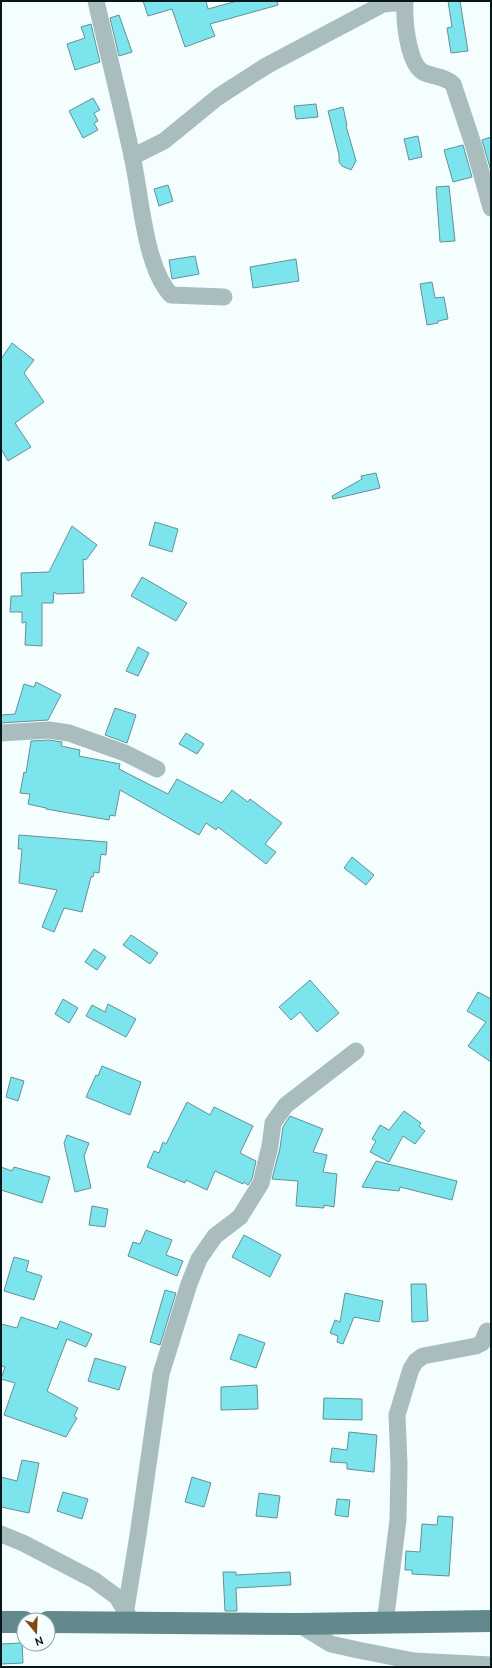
<svg xmlns="http://www.w3.org/2000/svg" width="492" height="1668" viewBox="0 0 492 1668" font-family="Ubuntu,sans-serif">
<style>
.building{fill:#7ce4ed;stroke:#649195}
.lines{fill:none;stroke-linecap:round;stroke-linejoin:round}
.minor{stroke:#a9bdbf;stroke-width:17}
.major{stroke:#64898c;stroke-width:22}
</style>
<rect width="100%" height="100%" fill="#f4fefe"/>
<path class="building" d="M143,1H206L208,9L237,1H277L278,5L210,24L215,36L185,47L172,9L148,16Z
M448,1H460L468,51L451,53L447,28L452,27Z
M119,15L132,52L119,56L110,18Z
M91,24L100,62L75,70L67,44L85,38L81,27Z
M93,98L100,110L94,113L98,121L94,123L98,130L83,138L69,111Z
M316,104L318,117L296,119L294,106Z
M343,107L347,125L346,126L355,157L356,161L351,170L342,166L339,162V155L328,111Z
M418,136L422,157L409,160L404,139Z
M491,137V171L482,140Z
M463,145L472,177L453,182L444,150Z
M168,185L173,201L159,206L154,189Z
M449,186L455,241L440,242L436,187Z
M195,256L199,274L172,279L169,260Z
M296,259L299,281L253,288L250,267Z
M432,282L435,298L444,297L448,319L438,321V323L427,325L420,284Z
M12,343L34,360L24,373L44,402L15,423L31,447L8,461L1,449V359Z
M376,473L380,488L333,499L332,496L362,479L361,476Z
M155,522L178,529L172,552L149,545Z
M72,526L97,545L86,560L83,559L84,593L57,594L54,592L53,603H42V646L25,645L26,622L22,623V612H10L11,596H22L21,573L49,572Z
M142,577L187,603L176,621L131,596Z
M138,647L149,653L138,676L126,671Z
M36,682L61,695L48,720L1,723V715L15,714L24,684L34,687Z
M115,708L136,715L127,743L105,735Z
M186,733L204,744L197,754L179,744Z
M49,740L62,742L61,746L80,750L79,756L120,764L119,769L168,794L177,779L222,803L232,790L248,802L250,799L282,823L265,844L276,852L266,864L218,827L216,830L206,823L199,835L120,790L115,816L110,815L109,820L46,809V808L28,804L30,794L20,793L24,772L26,773L31,741Z
M19,835L107,842L106,855L101,854L99,873L94,872L93,877H91L82,912L64,908L54,932L42,927L57,890L19,883L22,849H18Z
M352,857L374,875L366,885L344,868Z
M131,935L158,953L150,964L123,945Z
M94,949L106,957L97,970L85,962Z
M310,980L339,1013L317,1032L300,1012L291,1020L279,1007Z
M478,992L491,999V1062L468,1046L486,1022L467,1011Z
M63,999L78,1008L69,1023L55,1014Z
M108,1004L136,1019L126,1037L86,1016L92,1005L105,1012Z
M102,1066L141,1082L130,1115L86,1097L96,1075L98,1076Z
M11,1077L24,1081L18,1101L6,1097Z
M187,1102L210,1115L214,1107L253,1126L240,1153L256,1161L252,1179L248,1185L244,1182L243,1184L215,1171L207,1190L186,1180L185,1183L147,1167L154,1151L159,1153L163,1142L166,1144Z
M404,1111L421,1123L419,1126L425,1131L415,1144L403,1136L389,1162L370,1152L376,1141L372,1139L380,1125L389,1130Z
M290,1116L323,1129L313,1152L327,1155L323,1172L337,1174L334,1207L324,1205V1208L296,1206L298,1181L272,1179L280,1148L283,1127Z
M67,1135L89,1143L84,1156L91,1188L75,1192L64,1143Z
M376,1161L457,1181L452,1200L400,1187L399,1191L362,1187Z
M1,1167L12,1171L14,1167L50,1177L42,1203L1,1190Z
M92,1206L108,1209L105,1227L89,1225Z
M146,1230L172,1240L166,1255L183,1261L177,1276L128,1256L133,1242L140,1244Z
M244,1235L281,1255L270,1277L232,1257Z
M14,1257L29,1261L26,1271L42,1276L34,1300L4,1291Z
M411,1284H426L428,1321L412,1322Z
M165,1290L176,1293L160,1345L150,1342Z
M345,1293L383,1301L379,1322L354,1317L343,1344L337,1342L338,1336L330,1333L335,1320L340,1322Z
M21,1317L57,1329L60,1321L92,1334L86,1347L67,1339L47,1391L78,1408L74,1416L77,1418L66,1437L4,1415L15,1383L1,1379L5,1367L1,1366V1324L17,1328Z
M239,1334L265,1343L256,1368L230,1359Z
M95,1358L126,1367L119,1390L88,1381Z
M257,1385L258,1409L221,1410V1387Z
M324,1398L362,1399V1420L323,1419Z
M349,1432L377,1435L374,1472L347,1469V1463L330,1462L332,1448L347,1450Z
M22,1460L39,1463L29,1513L1,1507V1477L17,1481Z
M192,1477L211,1483L204,1507L185,1502Z
M63,1492L88,1499L82,1519L57,1511Z
M259,1493L280,1496L277,1518L256,1516Z
M337,1499L350,1500L348,1517L335,1515Z
M438,1516L453,1517L449,1576L412,1574V1570H405L406,1551L420,1552L422,1524L437,1525Z
M223,1572H236V1575L290,1572L291,1585L236,1588L237,1611H225Z
M22,1643L23,1663L1,1664V1644Z"/>
<g class="lines">
<path class="minor" d="M96,1C108,53 121,104 132,156C141,194 144,266 171,295L224,297
M405,1C404,17 407,66 425,73C435,77 444,76 453,84L474,147L491,208
M132,157L164,141L218,97L266,66L383,4L404,2
M1,733L49,730L69,733L125,753L157,769
M1,1534L23,1543L94,1580L117,1597L128,1615
M126,1609L138,1535L161,1374L189,1284L199,1259L215,1236L240,1217L261,1183L270,1146L273,1123L286,1105L356,1051
M385,1623L398,1520L399,1465L397,1415L411,1369L416,1361L423,1356L476,1346L482,1343L487,1331
M298,1624L331,1644L358,1650L414,1661L491,1665"/>
<path class="major" d="M1,1622H24
M48,1622L298,1624L491,1621"/>
</g>
<rect width="492" height="1668" fill="none" stroke="#051718" stroke-width="4"/>
<g transform="translate(36 1632) rotate(161)"><circle r="19" fill="#f4fefe" stroke="#94a2a2"/>
<path d="M0-3L7 15L0 10L-7 15Z" fill="#864411"/>
<text y="-6" font-size="11" font-weight="bold" text-anchor="middle" fill="#051718">N</text>
</g>
</svg>
